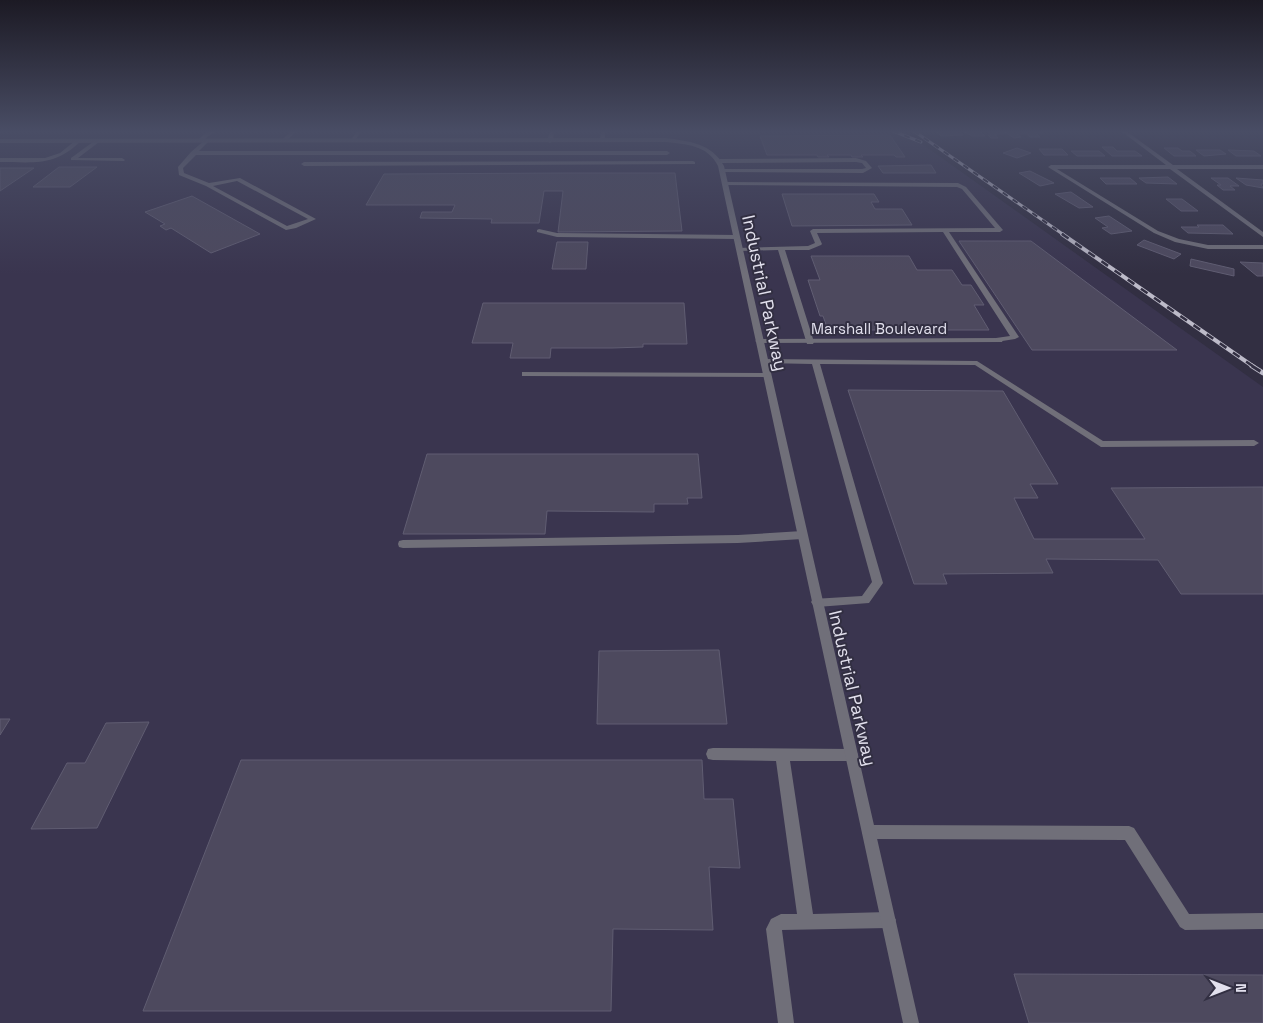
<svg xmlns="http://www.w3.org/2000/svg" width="1263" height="1023" viewBox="0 0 1263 1023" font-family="'Space Grotesk',sans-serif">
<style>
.built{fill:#3a354f}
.building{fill:#4d495e;stroke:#605d72}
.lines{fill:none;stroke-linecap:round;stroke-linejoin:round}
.service{fill:#706f79;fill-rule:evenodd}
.minor{fill:#706f79;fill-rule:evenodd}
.tertiary{fill:#706f79;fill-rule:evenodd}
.rail-far2-casing{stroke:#bdbbc9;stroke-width:3}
.rail-far1-casing{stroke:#bdbbc9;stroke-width:4}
.rail-casing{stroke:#bdbbc9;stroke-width:5}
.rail-far2{stroke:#322f42;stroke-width:2;stroke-dasharray:6;stroke-linecap:butt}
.rail-far1{stroke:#322f42;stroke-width:2.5;stroke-dasharray:8;stroke-linecap:butt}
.rail{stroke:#322f42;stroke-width:3;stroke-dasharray:10;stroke-linecap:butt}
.labels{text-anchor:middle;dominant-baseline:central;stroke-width:4;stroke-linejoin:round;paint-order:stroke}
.far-street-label{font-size:15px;fill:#e2e0ed;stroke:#322f42}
.street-label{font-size:18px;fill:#e2e0ed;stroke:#322f42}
</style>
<rect width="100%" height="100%" fill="#322f42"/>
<path class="built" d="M0,131H904L1263,387V1023H0Z"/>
<path class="building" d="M936,131H959L963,135L941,136Z
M963,131H980L985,136H972Z
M987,131H1001L1004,134H996L997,135H995L998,138H991L988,135H991Z
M1003,131H1021L1024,134H1017L1021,137L1014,138Z
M1023,131H1041L1043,133H1036L1040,137H1030Z
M890,135L905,157H896L894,155H861L863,157H852L851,155H827L829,157H818L817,155H767L760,136Z
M1102,147H1113L1117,151H1135L1142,156H1112Z
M1017,148L1031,153L1017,158L1003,153Z
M1164,148H1178L1182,151H1190L1196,156H1174Z
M1039,149H1062L1068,155H1044Z
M1196,150H1220L1226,154L1204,156Z
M1228,150L1254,151L1261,156H1236Z
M1071,151H1099L1105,156H1077Z
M931,165L936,173H883L878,166Z
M59,167H97L70,187H33Z
M0,168H34L0,191Z
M1030,171L1054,183L1040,186L1019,173Z
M565,173H675L682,231L558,232L563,191H544L539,223H491L492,219L420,218L422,212H452L455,205H366L384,174Z
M1168,177L1177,184L1146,183L1139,178Z
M1100,178H1130L1137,184H1106Z
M1211,178H1228L1239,186H1230L1235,190H1223L1217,185H1221Z
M1236,178L1263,180V184H1261L1263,188L1246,185Z
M1071,192L1093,207L1079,208L1055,194Z
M782,194H874L879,202H871L875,209H902L912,225L792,226Z
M192,196L260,234L211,253L171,228L166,230L160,226L165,224L145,212Z
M1166,199H1182L1198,211H1181Z
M1109,216L1132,231L1111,234L1102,228L1108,227L1095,218Z
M1197,225H1223L1233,234L1188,233L1181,227H1199Z
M1144,240L1181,254L1174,259L1137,245Z
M959,241H1031L1177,350H1032Z
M557,242H588L586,269H552Z
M811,256H909L917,270H952L962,285H971L984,305H974L989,330H828L823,316H820L808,280H820Z
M1191,259L1234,269V276L1190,266Z
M1240,262L1263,263V276H1257Z
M483,303H684L687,344H643V347L612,348H551L550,358H510L513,343H472Z
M848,390L1003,391L1058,484H1030L1038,498H1014L1034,539H1145L1111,488L1263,487V594H1181L1158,560L1046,559L1053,573L943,574L947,584H914Z
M427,454H698L702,498H687L688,504H654V512L547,511L545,534H403Z
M719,650L727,724H597L599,651Z
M0,719H10L0,735Z
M149,722L97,828L31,829L67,763H85L106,723Z
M241,760H702L704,799H733L740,868L709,867L713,930L613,929L611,1011H143Z
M1014,974L1263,975V1023H1029Z"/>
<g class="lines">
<path class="service" d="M0,131H4L0,133Z
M212,131H218L208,136L202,142H198V140L204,134Z
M291,131H296L286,142H282V140Z
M357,131H361L354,142H350Z
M601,131H605V141L600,140Z
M97,139L99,142L78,158H122L125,160L124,161L71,160V158Z
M206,139L209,141L199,151H667L670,153L667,155H196L183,168L184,173L209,183L240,178L316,219L296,228L286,230L206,186L179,175L178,167L191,152ZM237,181L308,219L287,226L213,186Z
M76,140L81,141C54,167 34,162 0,162V158H45L60,153Z
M856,158L866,161L872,168L863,173L722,172L720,171V169H862L866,168L862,163L856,162L720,163L717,161L720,159Z
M693,161L695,162V164L304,166L301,164L304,162Z
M725,182L958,183L966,187L1003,230L1000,232H949L1019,337L1015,339L996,342V338L1010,336L943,232L817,233L822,244L821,245L809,250H785L814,342L813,344H807L778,250L739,251L737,250V248L808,246L815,243L810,231L813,229L995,228L962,189L957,187L723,185L722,184Z
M539,229L557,233L737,235L740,237L737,239L557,237L537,232V230Z
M761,359L977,361L1103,441L1254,440L1259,443L1254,446L1101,447L975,365L820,364L883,583L869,603L817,607L813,605L811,602L813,599L862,596L872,582L812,364L764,363H761Z
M522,372L767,373L771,375L767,377L525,376H522Z
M802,531L806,532L807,535L806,538L802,539L738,543L403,548L399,547L398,544L399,541L403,540L738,535Z
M713,748L851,749L856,750L858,755L856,760L851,761H790L813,914L888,912L893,915L896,920L893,925L888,928L782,930L794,1023H778L766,929L771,919L781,914H797L776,761L713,760L708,759L706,754L708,749Z
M869,825L1129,826L1134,828L1189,914L1263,913V929L1185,930L1180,927L1125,840L869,839L864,837L862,832L864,827Z"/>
<path class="minor" d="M550,131H554L553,141L550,143L547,141Z
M1121,131H1126L1173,165H1263V169H1177L1263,232V237L1170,169H1057L1158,231L1179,239L1208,245H1263V249H1208L1175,242L1154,233L1048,167L1051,165H1166Z
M999,338L1003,340L1002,342L759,343L755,341L759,339Z"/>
<path class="tertiary" d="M665,138C688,141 712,143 724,166L919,1023H903L718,166C708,145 686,144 665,142L0,143V139Z"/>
<defs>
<path id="rail-far2" d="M893,131L921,142
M914,131L1064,235"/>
<path id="rail-far1" d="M1062,234L1254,367"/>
<path id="rail" d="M1252,366L1263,373"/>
</defs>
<use href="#rail-far2" class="rail-far2-casing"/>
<use href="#rail-far1" class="rail-far1-casing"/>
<use href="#rail" class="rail-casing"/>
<use href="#rail-far2" class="rail-far2"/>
<use href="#rail-far1" class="rail-far1"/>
<use href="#rail" class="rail"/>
</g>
<linearGradient id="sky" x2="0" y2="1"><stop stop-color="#1c1a24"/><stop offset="0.48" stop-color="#494d65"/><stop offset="1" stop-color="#494d65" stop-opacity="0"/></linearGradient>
<rect width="1263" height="274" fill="url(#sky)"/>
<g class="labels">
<g class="far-street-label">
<text x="879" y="328">Marshall Boulevard</text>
</g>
<g class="street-label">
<text transform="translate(765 293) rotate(78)">Industrial Parkway</text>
<text transform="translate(853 688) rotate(77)">Industrial Parkway</text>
</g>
</g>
<g transform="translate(1228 988) rotate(90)" stroke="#322f42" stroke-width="4" paint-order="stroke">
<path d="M0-4L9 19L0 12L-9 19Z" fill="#e2e0ed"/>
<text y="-8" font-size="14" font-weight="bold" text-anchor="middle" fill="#e2e0ed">N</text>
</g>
</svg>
